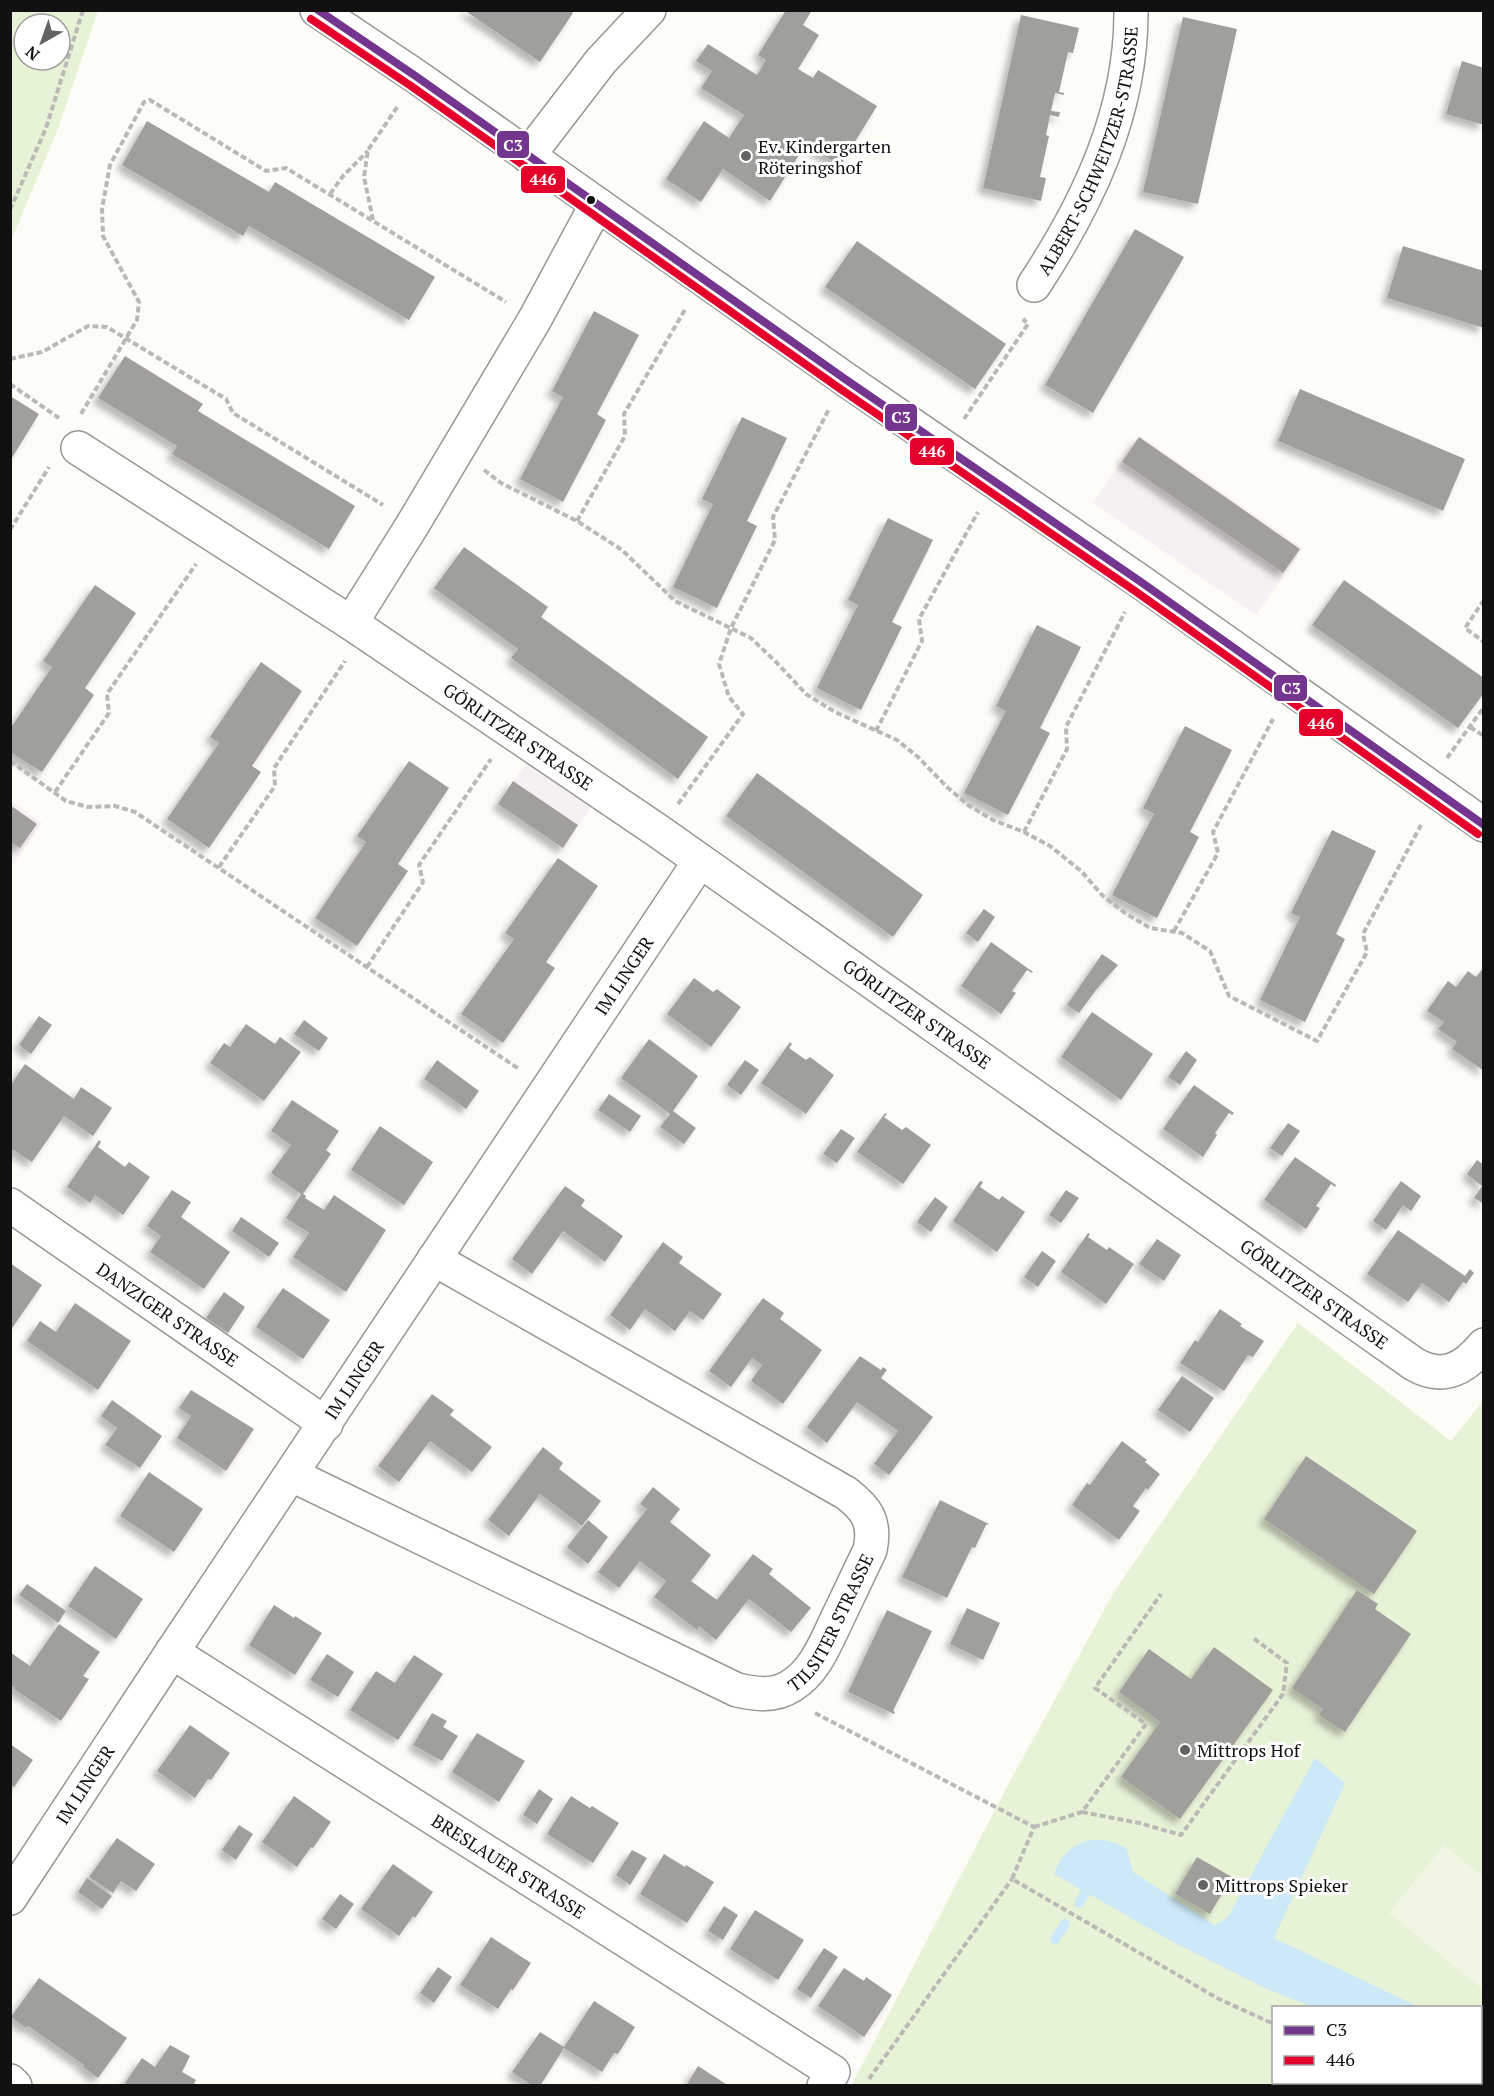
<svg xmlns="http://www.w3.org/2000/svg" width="1494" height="2096" viewBox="0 0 1494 2096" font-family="'PT Serif',serif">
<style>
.industrial{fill:#f5f0f3}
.green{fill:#e7f3d7;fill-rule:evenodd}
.pitch{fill:#f0f6e1}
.water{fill:#cde8f7}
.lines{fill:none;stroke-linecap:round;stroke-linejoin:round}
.stream{stroke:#cde8f7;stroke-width:10}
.building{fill:#a19f9c;filter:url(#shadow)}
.minor-casing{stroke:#979795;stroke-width:36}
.path{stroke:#b9b9b8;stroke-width:4;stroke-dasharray:6 3;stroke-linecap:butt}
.minor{stroke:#fffffe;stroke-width:33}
.bus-1-casing{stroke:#fff;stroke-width:12}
.bus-2-casing{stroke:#fff;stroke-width:12}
.bus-1{stroke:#73358d;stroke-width:8}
.bus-2{stroke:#e4002b;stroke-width:8}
.poi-dot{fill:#646362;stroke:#fff;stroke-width:2}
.bus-dot{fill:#111;stroke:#fff;stroke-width:2}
.labels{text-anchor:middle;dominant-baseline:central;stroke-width:6;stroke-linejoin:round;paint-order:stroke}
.poi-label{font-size:18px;fill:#111;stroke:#fff;text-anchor:start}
.street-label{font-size:18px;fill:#111;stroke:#fff}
.line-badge{stroke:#fff;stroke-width:2}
.badge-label{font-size:16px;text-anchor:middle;font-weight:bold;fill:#fff}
</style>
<defs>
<filter id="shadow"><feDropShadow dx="-5.5" dy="5.5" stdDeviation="3" flood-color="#0004"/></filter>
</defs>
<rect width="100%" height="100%" fill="#fdfcf7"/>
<path class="industrial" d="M1139,435L1303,548L1256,615L1093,503Z
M526,763L591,808L563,848L498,804Z
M11,801L42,823L11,866Z"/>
<path class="green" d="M11,10L98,11L57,131L11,241ZM24,24H60V60H24Z
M1298,1323L1451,1441L1483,1401V2085L851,2086L1009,1783L1114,1592ZM1274,2008H1480V2082H1274Z"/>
<path class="pitch" d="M1444,1845L1483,1877L1484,1985L1481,1988L1389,1913Z"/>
<path class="water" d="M1315,1758L1345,1783L1274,1938L1419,2007H1313L1267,1989L1173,1942L1054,1874C1056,1869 1059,1862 1063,1857C1078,1836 1107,1835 1127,1849L1133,1872L1215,1925L1228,1917Z"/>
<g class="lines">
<path class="stream" d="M1079,1903L1085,1893
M1055,1939L1065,1924"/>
</g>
<path class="building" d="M464,10H570L573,13L540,62Z
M786,10H812L803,25L819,35L798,69L813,78L818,70L877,106L840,166L806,144L770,201L723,169L701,202L666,179L704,121L729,138L744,115L701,88L712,71L696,61L708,44L757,75L766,60L758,55Z
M1021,15L1079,28L1073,53L1068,52L1059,92L1064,93V95L1055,93L1051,111L1060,112L1059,117L1050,115L1046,135L1049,136L1040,177L1046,178L1041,201L983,188Z
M1183,17L1237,29L1198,204L1143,192Z
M1462,61L1484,68V125L1446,114Z
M147,121L269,192L275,182L435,277L409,320L249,226L243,236L122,165Z
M1135,229L1184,257L1093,413L1045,385Z
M857,241L1006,344L975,389L825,287Z
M1403,246L1484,271V328L1387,298Z
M594,311L639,335L597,414L606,420L563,502L520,479L563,397L552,391Z
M125,356L203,404L198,411L355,506L329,549L172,454L177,446L98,398Z
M1300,389L1465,459L1443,511L1278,441Z
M10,396L39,414L10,461Z
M742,417L787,438L747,521L757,526L717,608L673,587L713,504L702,499Z
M1139,437L1300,549L1283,573L1122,462Z
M888,518L933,540L892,622L902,627L861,710L817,688L858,605L848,600Z
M464,547L548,607L541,617L708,737L678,779L511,658L518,649L434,588Z
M1344,580L1484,678V693L1458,728L1312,625Z
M95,585L136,613L85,688L94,695L42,772L10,752V729L52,667L43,661Z
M1037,625L1081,647L1040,728L1050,733L1008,815L964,793L1006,711L996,706Z
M261,662L302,691L252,766L261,772L209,848L167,819L219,743L210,737Z
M1185,726L1232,750L1190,832L1199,837L1157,918L1112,895L1154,814L1143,808Z
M409,761L449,788L398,864L408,871L357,946L315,918L366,842L357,836Z
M757,773L923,895L893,937L726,816Z
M513,781L578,825L563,848L498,804Z
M10,805L37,824L20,848L10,842Z
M1332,830L1376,851L1336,934L1345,939L1305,1022L1260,1000L1300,917L1291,913Z
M558,858L598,886L546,962L555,968L503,1043L461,1014L514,939L505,933Z
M984,909L995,917L978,942L966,933Z
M991,942L1033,972L1032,973L1027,970L1012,991L1016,993L1001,1014L961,986Z
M1102,954L1118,965L1096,990L1079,1013L1067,1005Z
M1484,967V1071L1452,1049L1457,1042L1438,1029L1444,1022L1427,1011L1448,981L1456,987L1468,971L1476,977Z
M694,978L713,992L717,989L741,1007L711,1047L667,1014Z
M1092,1012L1153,1054L1121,1100L1061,1057Z
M39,1016L52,1025L31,1054L19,1045Z
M304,1020L328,1038L319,1051L294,1034Z
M246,1024L275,1044L280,1037L301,1052L264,1101L210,1063L224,1043L230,1047Z
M649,1039L698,1076L673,1111L696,1128L684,1144L660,1127L670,1114L621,1078Z
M790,1042L792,1044L789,1048L806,1060L810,1057L834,1075L806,1114L761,1083Z
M1186,1051L1197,1060L1180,1085L1168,1077Z
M437,1060L479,1091L466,1109L424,1079Z
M745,1060L759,1070L741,1095L727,1085Z
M25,1064L74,1099L81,1087L112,1108L93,1136L64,1116L32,1162L10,1148V1086Z
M1194,1085L1234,1113L1232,1115L1229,1113L1215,1133L1217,1135L1203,1157L1163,1129Z
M609,1094L641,1116L630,1132L598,1110Z
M292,1100L339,1131L326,1150L331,1154L303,1194L306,1196L305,1198L324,1210L334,1195L386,1230L346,1292L293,1257L309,1233L286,1218L301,1194L271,1173L291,1145L271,1131Z
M885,1113L887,1114L884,1117L902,1130L906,1127L931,1145L903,1184L857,1152Z
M1288,1123L1300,1131L1282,1156L1270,1148Z
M380,1126L433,1162L404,1205L351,1170Z
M841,1129L855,1138L837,1163L823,1154Z
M99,1140L101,1142L98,1147L125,1167L129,1162L150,1177L123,1215L95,1195L90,1203L67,1187Z
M1295,1157L1336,1185L1335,1187L1331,1184L1316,1206L1320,1208L1306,1229L1264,1200Z
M1477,1160L1484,1165V1204L1474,1198L1482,1186L1467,1174Z
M980,1181L983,1182L980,1187L999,1200L1002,1196L1025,1212L997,1252L953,1221Z
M1401,1181L1421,1196L1411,1211L1403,1205L1386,1230L1373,1221Z
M565,1186L585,1200L581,1206L623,1236L605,1262L563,1231L532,1274L512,1259Z
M172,1190L191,1202L181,1217L230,1252L204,1289L150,1252L161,1236L147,1226Z
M1066,1190L1079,1198L1061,1223L1049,1215Z
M935,1197L948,1207L931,1232L917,1222Z
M241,1217L279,1243L269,1257L232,1231Z
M1398,1230L1465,1276L1470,1269L1474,1273L1466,1284L1463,1282L1449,1302L1422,1283L1408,1302L1367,1274Z
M1088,1233L1090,1234L1088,1237L1107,1250L1109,1247L1134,1264L1106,1304L1061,1272Z
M1157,1239L1181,1255L1164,1281L1139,1264Z
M663,1242L683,1257L679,1263L722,1294L703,1320L690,1311L675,1331L645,1309L630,1330L610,1315Z
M1042,1251L1056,1261L1038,1287L1024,1277Z
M10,1263L42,1285L10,1331Z
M283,1288L330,1320L303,1359L256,1327Z
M224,1292L245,1307L228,1333L206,1318Z
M763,1298L784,1313L780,1319L822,1350L783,1404L751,1381L762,1365L752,1358L731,1387L709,1371Z
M75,1303L131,1341L98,1390L27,1341L40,1321L56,1332Z
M1220,1309L1242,1324L1240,1326L1264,1341L1253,1357L1248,1355L1224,1391L1180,1363L1195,1340L1198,1342Z
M860,1356L881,1370L883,1367L887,1370L881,1378L933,1417L889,1475L874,1464L898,1431L857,1402L827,1443L807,1427Z
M1182,1376L1214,1398L1190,1432L1158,1410Z
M191,1390L254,1429L226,1471L177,1438L191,1416L179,1408Z
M432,1394L454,1410L450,1415L492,1447L472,1472L430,1441L399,1482L378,1466Z
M112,1400L162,1436L140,1468L105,1445L117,1428L101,1416Z
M1122,1441L1147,1460L1145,1462L1160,1474L1148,1490L1146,1488L1133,1506L1140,1511L1119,1540L1072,1505L1087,1483L1090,1485Z
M543,1447L563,1463L559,1469L601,1501L582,1526L540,1494L509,1536L488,1520Z
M1306,1456L1417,1531L1374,1594L1264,1519Z
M149,1472L203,1509L174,1552L120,1516Z
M653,1487L680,1509L670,1522L711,1555L691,1581L717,1600L753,1554L773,1569L769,1574L811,1608L791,1632L749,1599L716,1640L699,1626L697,1630L654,1597L666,1581L640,1561L619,1588L598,1572L647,1509L640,1504Z
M940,1500L989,1524L986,1525L975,1548L972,1547L947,1598L902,1577Z
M588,1520L608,1537L588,1564L567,1547Z
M95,1566L143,1599L116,1639L68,1606Z
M27,1584L66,1611L58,1623L19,1595Z
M1357,1590L1378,1604L1375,1609L1411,1634L1345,1732L1319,1715L1323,1709L1292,1688Z
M274,1605L294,1618L295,1616L322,1633L295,1675L249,1645Z
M967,1608L1000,1623L983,1660L950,1644Z
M887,1610L932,1631L893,1711L895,1712L894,1714L848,1692Z
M59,1624L100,1652L83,1676L89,1679L61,1721L14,1689L15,1688L10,1684V1652L30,1666Z
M1214,1647L1273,1690L1180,1819L1121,1777L1160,1722L1119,1692L1149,1649L1191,1679Z
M327,1654L354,1672L338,1697L310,1680Z
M414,1655L443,1674L398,1740L350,1710L376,1671L395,1683Z
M432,1713L447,1721L443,1727L458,1736L442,1761L413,1745Z
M190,1725L230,1753L211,1780L208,1779L195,1798L157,1771Z
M477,1733L525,1761L499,1802L452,1772Z
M10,1744L33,1760L14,1787L10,1785Z
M539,1789L553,1799L537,1824L523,1815Z
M294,1796L331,1822L313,1848L311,1847L297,1867L262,1842Z
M571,1796L590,1808L592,1806L619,1823L593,1863L547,1834Z
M239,1825L253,1834L236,1860L222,1850Z
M117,1838L155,1864L136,1891L121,1881L113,1893L89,1877Z
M632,1850L647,1858L630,1885L616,1875Z
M664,1854L685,1867L686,1865L714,1882L687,1923L640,1894Z
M1197,1857L1232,1877L1210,1914L1175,1894Z
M393,1864L433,1892L415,1918L413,1916L399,1936L361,1909Z
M87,1878L112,1896L102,1909L78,1892Z
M340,1894L354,1904L336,1929L322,1919Z
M724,1906L738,1915L723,1940L708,1931Z
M755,1910L804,1940L778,1980L730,1949Z
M491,1937L531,1963L513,1990L511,1989L498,2009L460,1985Z
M824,1948L838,1957L811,1998L797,1989Z
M438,1967L452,1977L434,2003L420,1993Z
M844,1968L864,1981L866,1977L892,1995L864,2037L818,2006Z
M39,1978L127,2038L98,2078L83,2067L84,2065L28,2026L26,2028L11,2017Z
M594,2001L635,2027L618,2054L614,2053L602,2072L564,2048L540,2086H533L512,2072L540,2032L564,2047Z
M170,2045L190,2056L182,2072L196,2080L193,2086H129L125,2083L142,2058L155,2067Z
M698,2066L729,2086H686Z"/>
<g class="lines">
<defs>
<g id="minor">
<path d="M317,10L417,77L845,379L1141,582L1484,825"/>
<path d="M528,156L601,61L649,10"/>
<path id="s1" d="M597,204L535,319L413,524L351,623L658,831L1414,1364C1443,1381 1464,1369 1484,1345"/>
<path id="s2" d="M1034,285C1088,203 1132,111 1131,10"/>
<path d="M78,448L351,623"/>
<path id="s3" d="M10,1205L326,1424"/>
<path id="s4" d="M292,1475L737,1690C756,1694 774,1697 791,1686C817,1670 827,1639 840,1613C850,1592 860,1571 870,1550C876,1522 867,1509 846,1493L434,1259"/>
<path id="s5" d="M172,1652L833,2072L824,2086"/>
<path id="s6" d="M10,1898L172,1652L700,861"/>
<path d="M10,2081L15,2086"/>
</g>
</defs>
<use href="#minor" class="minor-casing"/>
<path class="path" d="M330,194L343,176L368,151
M10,210L46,128L83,10
M373,220L364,177L368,150L398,106
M10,359L42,352L88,326L107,327L226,399L233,413L383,505
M10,384L59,418
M81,414L137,320L139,302L103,236L102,209L110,165L144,102L150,100L266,171L286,168L506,302
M964,419L1028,324L1023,319
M484,470L501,483L577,521L622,550L675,601L751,638L777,663L806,694L835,712L897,740L918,757L947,787L968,805L993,820L1024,832L1050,846L1081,871L1102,895L1125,913L1150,928L1182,933L1210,951L1229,996L1317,1041L1367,952L1363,934L1421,825
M577,521L625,436L624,414L686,308
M10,530L49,467
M1484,600L1465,628L1484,642
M1470,727L1484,736
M876,731L922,641L919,619L978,512
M1447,758L1484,707
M10,761L66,801L88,807L115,806L135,812L519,1069
M55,792L109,713L107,694L196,564
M678,804L743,714L729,697L719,664L731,628L775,540L773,517L829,409
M1024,832L1067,749L1066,727L1125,612
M219,867L275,786L274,768L345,661
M1174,931L1218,853L1213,832L1273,719
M367,967L423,882L419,865L491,759
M815,1713L1034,1827L1012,1879L1219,1999L1274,2024
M1082,1812L1139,1823L1181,1835L1283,1694L1287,1663L1253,1638
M1034,1827L1082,1812L1146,1724L1095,1688L1161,1594
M1483,2068L1484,2056
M869,2079L1012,1879
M1374,2086L1376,2082"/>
<use href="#minor" class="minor"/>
<defs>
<path id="bus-1" d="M318,10L417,77L845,379L1141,582L1484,825"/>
<path id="bus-2" d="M311,19L411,86L839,388L1135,591L1478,834"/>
</defs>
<use href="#bus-1" class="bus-1-casing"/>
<use href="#bus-2" class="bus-2-casing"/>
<use href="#bus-1" class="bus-1"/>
<use href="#bus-2" class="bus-2"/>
</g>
<g class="poi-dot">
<circle cx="746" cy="156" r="6"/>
<circle cx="1185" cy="1750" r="6"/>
<circle cx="1203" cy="1885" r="6"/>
</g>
<circle class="bus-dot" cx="591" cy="200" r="5"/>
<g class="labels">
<g class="poi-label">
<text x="758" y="146">Ev. Kindergarten<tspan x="758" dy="21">Röteringshof</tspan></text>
<text x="1197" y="1750">Mittrops Hof</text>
<text x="1215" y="1885">Mittrops Spieker</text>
</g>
<g class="street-label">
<text stroke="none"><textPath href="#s2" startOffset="147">ALBERT-SCHWEITZER-STRASSE</textPath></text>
<text stroke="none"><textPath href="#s1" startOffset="688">GÖRLITZER STRASSE</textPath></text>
<text stroke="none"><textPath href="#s6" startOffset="1108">IM LINGER</textPath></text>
<text stroke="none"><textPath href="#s1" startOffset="1174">GÖRLITZER STRASSE</textPath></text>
<text stroke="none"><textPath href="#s1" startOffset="1660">GÖRLITZER STRASSE</textPath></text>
<text stroke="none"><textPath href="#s3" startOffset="192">DANZIGER STRASSE</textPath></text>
<text stroke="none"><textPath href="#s6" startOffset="622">IM LINGER</textPath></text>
<text stroke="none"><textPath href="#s4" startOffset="626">TILSITER STRASSE</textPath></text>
<text stroke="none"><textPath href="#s6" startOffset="136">IM LINGER</textPath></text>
<text stroke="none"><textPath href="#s5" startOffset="399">BRESLAUER STRASSE</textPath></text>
</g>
</g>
<g class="line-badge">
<rect x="496" y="130" width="34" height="29" rx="6" fill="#73358d"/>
<rect x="520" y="165" width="46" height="29" rx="6" fill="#e4002b"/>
<rect x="884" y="403" width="34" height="29" rx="6" fill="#73358d"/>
<rect x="909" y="437" width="46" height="29" rx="6" fill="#e4002b"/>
<rect x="1273" y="674" width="35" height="28" rx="6" fill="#73358d"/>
<rect x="1298" y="708" width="46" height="29" rx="6" fill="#e4002b"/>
</g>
<g class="badge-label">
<text x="513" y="151">C3</text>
<text x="543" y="185">446</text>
<text x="901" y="423">C3</text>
<text x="932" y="457">446</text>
<text x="1291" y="694">C3</text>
<text x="1321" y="729">446</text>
</g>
<rect width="1494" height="2096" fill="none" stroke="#111111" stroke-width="24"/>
<rect x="1272" y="2006" width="210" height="78" fill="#ffffff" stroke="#a0a0a0" stroke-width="1.5"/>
<rect x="1284" y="2026" width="30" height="9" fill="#73358d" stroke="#a0a0a0" stroke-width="1.5"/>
<text x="1326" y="2036" font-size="18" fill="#111111">C3</text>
<rect x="1284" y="2056" width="30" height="9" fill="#e4002b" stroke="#a0a0a0" stroke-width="1.5"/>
<text x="1326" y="2066" font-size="18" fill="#111111">446</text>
<g transform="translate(42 42) rotate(220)"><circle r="28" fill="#ffffff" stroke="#a0a0a0" stroke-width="1.5"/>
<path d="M0-4.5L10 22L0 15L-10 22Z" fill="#646362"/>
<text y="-9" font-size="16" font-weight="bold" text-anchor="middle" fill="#111111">N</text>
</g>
</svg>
